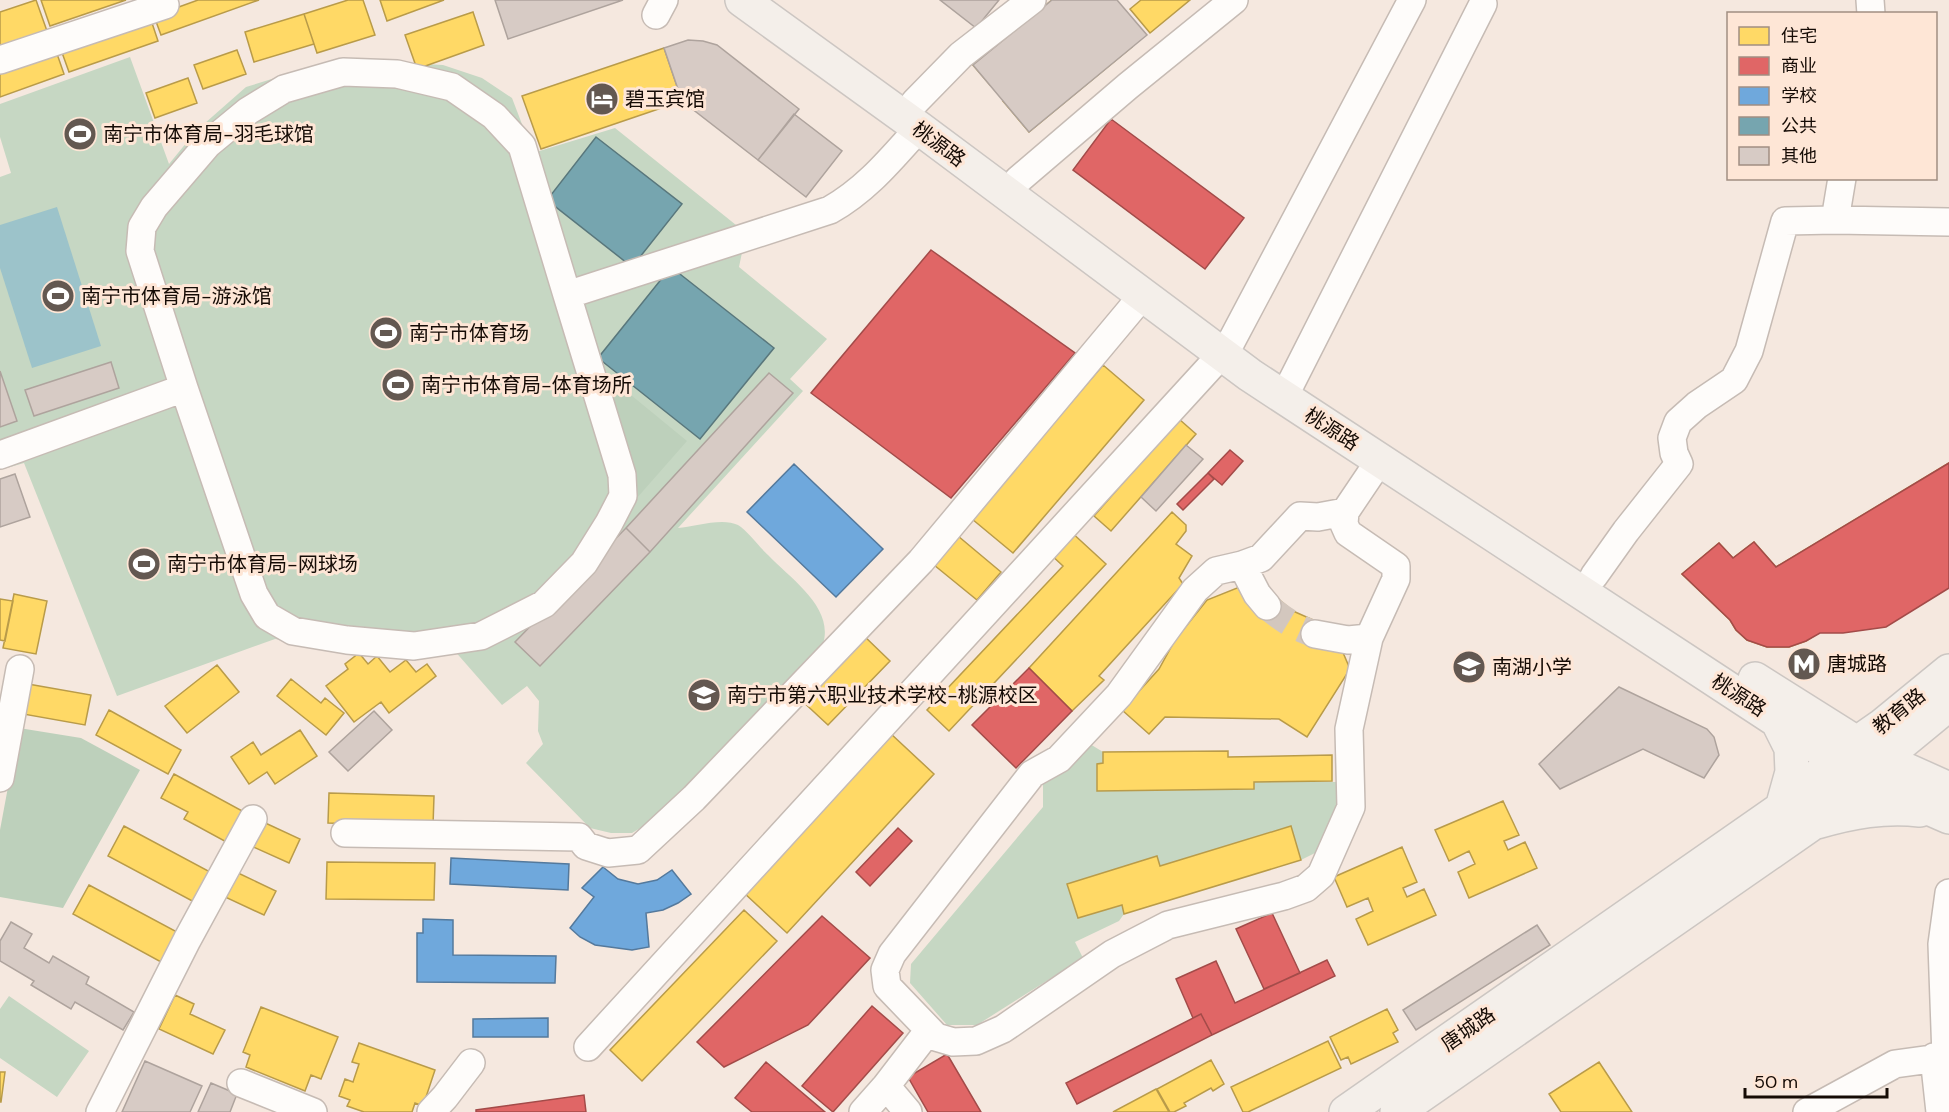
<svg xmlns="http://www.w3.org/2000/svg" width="1949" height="1112" viewBox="0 0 1949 1112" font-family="'DM Sans','Noto Sans SC',sans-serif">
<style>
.green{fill:#c6d7c3}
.forest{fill:#bdd0bb}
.water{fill:#9cc3ca}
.homes{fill:#ffd966;stroke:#b99b49;stroke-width:1.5}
.shops{fill:#e06666;stroke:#a34b49;stroke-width:1.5}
.schools{fill:#6fa8dc;stroke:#54799c;stroke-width:1.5}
.public{fill:#76a5af;stroke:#59777c;stroke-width:1.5}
.building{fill:#d7cbc5;stroke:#aea39d;stroke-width:1.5}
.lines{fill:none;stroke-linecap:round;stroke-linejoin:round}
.minor-tunnel{stroke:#d3c7be;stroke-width:27;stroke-dasharray:27 14;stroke-linecap:butt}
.minor-casing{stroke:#c6bbb4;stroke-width:30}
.major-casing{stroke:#ccc6c2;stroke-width:36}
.minor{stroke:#fefcfa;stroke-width:27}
.major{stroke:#f4efea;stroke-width:33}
.labels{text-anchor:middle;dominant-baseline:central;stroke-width:6;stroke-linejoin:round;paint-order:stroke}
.poi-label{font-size:20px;fill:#150b05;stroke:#fee6d6;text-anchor:start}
.street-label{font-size:20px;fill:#150b05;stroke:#fee6d6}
</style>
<rect width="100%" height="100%" fill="#f5e8df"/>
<path class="green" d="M130,57L169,164L196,131L246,87L336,59L443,65L482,78L512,98L533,153L615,128L746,233L739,267L827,339L790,379L803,391L678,528C694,527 722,517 738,525C747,530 760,548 768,555C795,583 844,614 817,657L652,821L632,833H611L590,828L526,763L543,744L538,731L539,701L527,686L502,705L453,649L322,646L275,639L117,696L24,463L0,470V177L11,173L0,137V104Z
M1090,744L1103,752V763L1097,764V791L1254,789V782H1340L1341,812L1323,849L1301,860L1291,827L1160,866L1157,856L1068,884L1078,918L1122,905L1124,914L1119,921L1075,942L1083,958L977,1025H947L910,983L911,964L1043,807V783Z
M9,996L89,1051L57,1097L0,1058V1009Z"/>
<path class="forest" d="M598,368L687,441L629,507Z
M19,728L81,738L140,770L63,908L0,897V830Z"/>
<path class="water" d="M57,207L101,346L32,368L0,268V225Z"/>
<path class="homes" d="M36,0L47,31L0,47V12Z
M41,0H126L50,26Z
M198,0H259L161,35L154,16Z
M348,0H363L375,35L317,53L304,14Z
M380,0H444L387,21Z
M1052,0H1075L1011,51L1019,61L990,85L973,65Z
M1080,0H1097L1087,8Z
M1141,0H1190L1150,33L1130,9Z
M473,12L484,45L417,69L405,35Z
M304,14L314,44L254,62L245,32Z
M150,17L158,41L69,72L60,47Z
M1107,17L1132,47L1029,132L1003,101Z
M55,48L64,74L0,97V68Z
M664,48L682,101L541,149L522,96Z
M237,50L246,74L203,89L194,65Z
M188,78L197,103L155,118L146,93Z
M1103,365L1144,400L1013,553L972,519Z
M1179,419L1196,434L1111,531L1094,516Z
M1949,463V550L1806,641L1789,647H1767L1747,640L1736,630L1730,620L1682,574L1719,543L1733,558L1754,542L1776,567Z
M1172,512L1186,525V531L1176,544L1192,556L1179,578L1183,584L1099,676L1104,680L1072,711L1029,668Z
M1069,530L1106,564L949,731L927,710L1063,566L1048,552Z
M958,536L1001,572L977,600L934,565Z
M1242,586L1277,598L1293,611L1318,622L1341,648L1350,669L1307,737L1279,719L1165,717L1149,734L1122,710L1159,669L1175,640L1207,600Z
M14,594L47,601L36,654L3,648Z
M0,599L13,601L5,641L0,640Z
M862,634L890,661L828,725L800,699Z
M359,653L368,664L377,656L390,672L406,660L416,672L427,664L436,676L389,713L381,702L354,722L326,686L348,669L345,664Z
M217,665L239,692L187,733L165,706Z
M291,679L321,703L325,698L344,713L326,735L277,696Z
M28,684L91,695L85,725L23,714Z
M109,710L181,750L168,774L96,735Z
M300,730L317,756L275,784L267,772L249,784L231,757L253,742L261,755Z
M890,733L934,774L787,933L743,892Z
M1228,751V757L1332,755V781L1254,782V789L1097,791V764L1103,763V752Z
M174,774L246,813L230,844L184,819L188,812L161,798Z
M329,793L434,796L433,826L328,823Z
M1503,801L1519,835L1504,841L1508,850L1525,842L1537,868L1469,898L1458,872L1475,864L1469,851L1449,861L1435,830Z
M261,821L300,839L289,863L249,845Z
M124,826L212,873L196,903L108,856Z
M1291,826L1301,860L1124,914L1122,905L1078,918L1067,884L1157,856L1160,866Z
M1402,847L1417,882L1403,888L1407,897L1424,889L1436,915L1368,945L1356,919L1373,911L1368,898L1347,907L1334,877Z
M327,862L435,863L434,900L326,899Z
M236,872L276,891L264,915L225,897Z
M89,885L177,932L161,962L73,914Z
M744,910L777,941L642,1081L610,1050Z
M175,995L194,1004L190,1014L225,1030L213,1054L159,1029Z
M261,1007L338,1037L321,1079L311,1075L305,1091L246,1067L250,1055L243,1052Z
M1387,1009L1398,1030L1393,1033L1398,1042L1351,1064L1348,1057L1341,1060L1330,1037Z
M1328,1041L1341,1068L1248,1112H1243L1231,1087Z
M359,1043L435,1070L423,1106L415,1103L412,1112H364L347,1106L350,1100L339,1096L345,1079L353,1082L359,1064L352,1062Z
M1211,1060L1224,1084L1213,1091L1211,1088L1184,1103L1186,1106L1174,1112H1170L1157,1089Z
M1599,1062L1632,1112H1561L1549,1094Z
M0,1072H5L1,1102H0Z
M1156,1089L1169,1112H1113Z"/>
<path class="shops" d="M1111,119L1244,218L1205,269L1073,170Z
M931,250L1075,353L951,498L811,393Z
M1230,450L1243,461L1222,485L1208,473Z
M1949,463V588L1886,627L1843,633H1820L1806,641L1789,647H1767L1747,640L1736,630L1730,620L1682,574L1719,543L1733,558L1754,542L1776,567Z
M1208,473L1214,479L1183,510L1177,504Z
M1029,668L1072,711L1016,768L972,725Z
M898,828L912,841L870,886L856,872Z
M1272,913L1300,973L1264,989L1236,929Z
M822,916L870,958L808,1025L724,1067L697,1042Z
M1327,960L1335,976L1212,1035L1201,1014L1193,1018L1176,979L1216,961L1235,1003Z
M872,1006L903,1033L833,1112L802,1086Z
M1201,1014L1212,1035L1077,1104L1066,1083Z
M947,1054L981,1112H928L908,1077Z
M766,1062L825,1112H752L735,1098Z
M584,1095L586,1112H476V1110Z"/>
<path class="schools" d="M794,464L883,549L836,597L747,512Z
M451,858L569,864L568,890L450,884Z
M603,867L618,879L638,884L657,880L672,870L691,894L678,903L663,910L646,913L649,947L632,950L595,945L580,937L570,928L594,897L582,888Z
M423,919L453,920V955L556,956L555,983L417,982V933H423Z
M548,1018V1037H473V1019Z"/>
<path class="public" d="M596,137L682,204L632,267L547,200Z
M671,267L774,348L700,439L598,358Z"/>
<path class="building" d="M495,0H623L508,39Z
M940,0H999L976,28Z
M1052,0H1117L1147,35L1029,132L973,65Z
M688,40L703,41L717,45L799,109L758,160L682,101L664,48Z
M794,114L842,151L806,197L758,160Z
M111,362L119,388L34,416L25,390Z
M0,371L17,421L0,427Z
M769,373L793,393L650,552L626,528Z
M1186,445L1203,459L1156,511L1141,497Z
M15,474L30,517L0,527V479Z
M626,528L650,552L540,666L515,642Z
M1619,687L1707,729L1714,737L1719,755L1704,778L1643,749L1560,789L1539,764Z
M374,711L392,730L348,771L329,752Z
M11,922L32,934L24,948L49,963L53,956L89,977L86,984L134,1012L123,1030L75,1002L71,1009L31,985L34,981L0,961V941Z
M1537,925L1550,945L1416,1030L1403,1010Z
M145,1061L202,1086L190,1112H122Z
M211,1083L237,1094L230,1112H198Z"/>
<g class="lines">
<path class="minor-tunnel" d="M1267,606C1282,619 1296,628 1315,634"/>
<defs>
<path id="minor" d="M1870,0L1871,14
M656,15L664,0
M0,60L165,5
M915,102L961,55L1032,0
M1842,178L1835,220L1949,222
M1018,180L1128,86L1234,0
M567,295L622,475L623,496L609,523L584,563L544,604L481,636L414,646L347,640L293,631L267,616L254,594L184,388L140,251L142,227L154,207L208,144L248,111L284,89L343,72L397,74L452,87L494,116L522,146L567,295L830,210C867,189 891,159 919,128
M1231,342L1412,0
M1291,383L1483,4
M0,455L184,388
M1345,512L1318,517L1300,516L1261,558L1242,565L1216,571L1195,590L1119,695L1059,759L1032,774L892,954L885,970L887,986L936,1037L953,1042L976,1041L1003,1029L1112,954L1168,925L1284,896L1306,888L1321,875L1351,807L1349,729L1369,638L1396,579V566L1348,533L1344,524L1345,512L1380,460
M1242,565L1257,594L1267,606
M1594,576L1626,531L1679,464L1674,453L1672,438L1678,422L1697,405L1734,380L1749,351L1785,221L1835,220
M1315,634L1348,640L1369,638
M0,778L20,669
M345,833L579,837L586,846L608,853L638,850L694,798L921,561L1143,295
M588,1047L1222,354
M1934,1057L1940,1112
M241,1083L313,1112
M886,1086L908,1112
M100,1112L187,940L253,819
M431,1112L445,1097L471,1063
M863,1112L886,1086L929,1030
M1807,1112L1895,1064L1946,1057L1942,944L1949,893"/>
<path id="major" d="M742,0L919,128L1250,375L1837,760L1862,779L1949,817
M1755,679L1882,759L1949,789
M1777,720L1791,748L1792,772L1782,808
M1817,822C1852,812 1884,806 1920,810
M1346,1112L1782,808L1847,750L1883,725L1949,671
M1397,1112L1813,823L1882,759L1949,704"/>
</defs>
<use href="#minor" class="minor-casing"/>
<use href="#major" class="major-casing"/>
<use href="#minor" class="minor"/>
<use href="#major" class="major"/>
</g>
<defs>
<symbol id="hotel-disc" viewBox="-11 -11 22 22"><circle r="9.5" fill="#635851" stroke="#fee6d6"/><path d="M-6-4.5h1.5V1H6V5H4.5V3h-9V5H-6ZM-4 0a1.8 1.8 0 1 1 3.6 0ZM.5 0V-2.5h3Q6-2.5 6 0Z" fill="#fff"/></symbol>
<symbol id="stadium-disc" viewBox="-11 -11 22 22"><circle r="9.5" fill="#635851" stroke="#fee6d6"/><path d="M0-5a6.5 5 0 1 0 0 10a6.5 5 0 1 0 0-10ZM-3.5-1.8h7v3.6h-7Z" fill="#fff"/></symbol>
<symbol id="metro-disc" viewBox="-11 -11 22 22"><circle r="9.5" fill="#635851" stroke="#fee6d6"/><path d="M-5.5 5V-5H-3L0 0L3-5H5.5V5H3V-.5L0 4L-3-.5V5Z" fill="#fff"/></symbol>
<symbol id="school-disc" viewBox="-11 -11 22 22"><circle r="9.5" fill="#635851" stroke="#fee6d6"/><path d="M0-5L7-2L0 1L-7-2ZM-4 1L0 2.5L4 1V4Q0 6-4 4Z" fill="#fff"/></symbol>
</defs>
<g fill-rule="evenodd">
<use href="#hotel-disc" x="583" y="80" width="38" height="38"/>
<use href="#stadium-disc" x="61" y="115" width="38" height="38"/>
<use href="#stadium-disc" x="39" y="277" width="38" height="38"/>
<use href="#stadium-disc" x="367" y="314" width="38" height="38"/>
<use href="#stadium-disc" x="379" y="366" width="38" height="38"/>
<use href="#stadium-disc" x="125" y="545" width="38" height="38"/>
<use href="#metro-disc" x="1785" y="645" width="38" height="38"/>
<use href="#school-disc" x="1450" y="648" width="38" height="38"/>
<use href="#school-disc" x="685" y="676" width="38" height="38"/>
</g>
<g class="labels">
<g class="poi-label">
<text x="625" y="99">碧玉宾馆</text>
<text x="103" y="134">南宁市体育局-羽毛球馆</text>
<text x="81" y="296">南宁市体育局-游泳馆</text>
<text x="409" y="333">南宁市体育场</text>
<text x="421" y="385">南宁市体育局-体育场所</text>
<text x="167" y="564">南宁市体育局-网球场</text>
<text x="1827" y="664">唐城路</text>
<text x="1492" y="667">南湖小学</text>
<text x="727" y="695">南宁市第六职业技术学校-桃源校区</text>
</g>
<g class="street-label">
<text transform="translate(939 144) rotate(37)">桃源路</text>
<text transform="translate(1332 429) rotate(33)">桃源路</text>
<text transform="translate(1739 695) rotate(33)">桃源路</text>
<text transform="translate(1899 711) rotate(-39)">教育路</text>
<text transform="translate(1468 1029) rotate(-35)">唐城路</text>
</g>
</g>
<rect x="1727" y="12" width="210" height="168" fill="#fee6d6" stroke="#a18e82" stroke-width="1.5"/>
<rect x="1739" y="27" width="30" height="18" fill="#ffd966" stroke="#a18e82" stroke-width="1.5"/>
<text x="1781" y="42" font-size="18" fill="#150b05">住宅</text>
<rect x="1739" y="57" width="30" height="18" fill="#e06666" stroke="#a18e82" stroke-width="1.5"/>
<text x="1781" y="72" font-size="18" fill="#150b05">商业</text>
<rect x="1739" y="87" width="30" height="18" fill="#6fa8dc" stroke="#a18e82" stroke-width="1.5"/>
<text x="1781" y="102" font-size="18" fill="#150b05">学校</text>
<rect x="1739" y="117" width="30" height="18" fill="#76a5af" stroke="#a18e82" stroke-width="1.5"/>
<text x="1781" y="132" font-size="18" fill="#150b05">公共</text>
<rect x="1739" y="147" width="30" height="18" fill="#d7cbc5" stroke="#a18e82" stroke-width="1.5"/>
<text x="1781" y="162" font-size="18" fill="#150b05">其他</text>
<path d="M1745 1088v9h142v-9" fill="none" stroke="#150b05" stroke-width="3"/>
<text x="1754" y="1088" font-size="18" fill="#150b05" stroke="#fee6d6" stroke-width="4.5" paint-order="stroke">50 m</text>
</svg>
